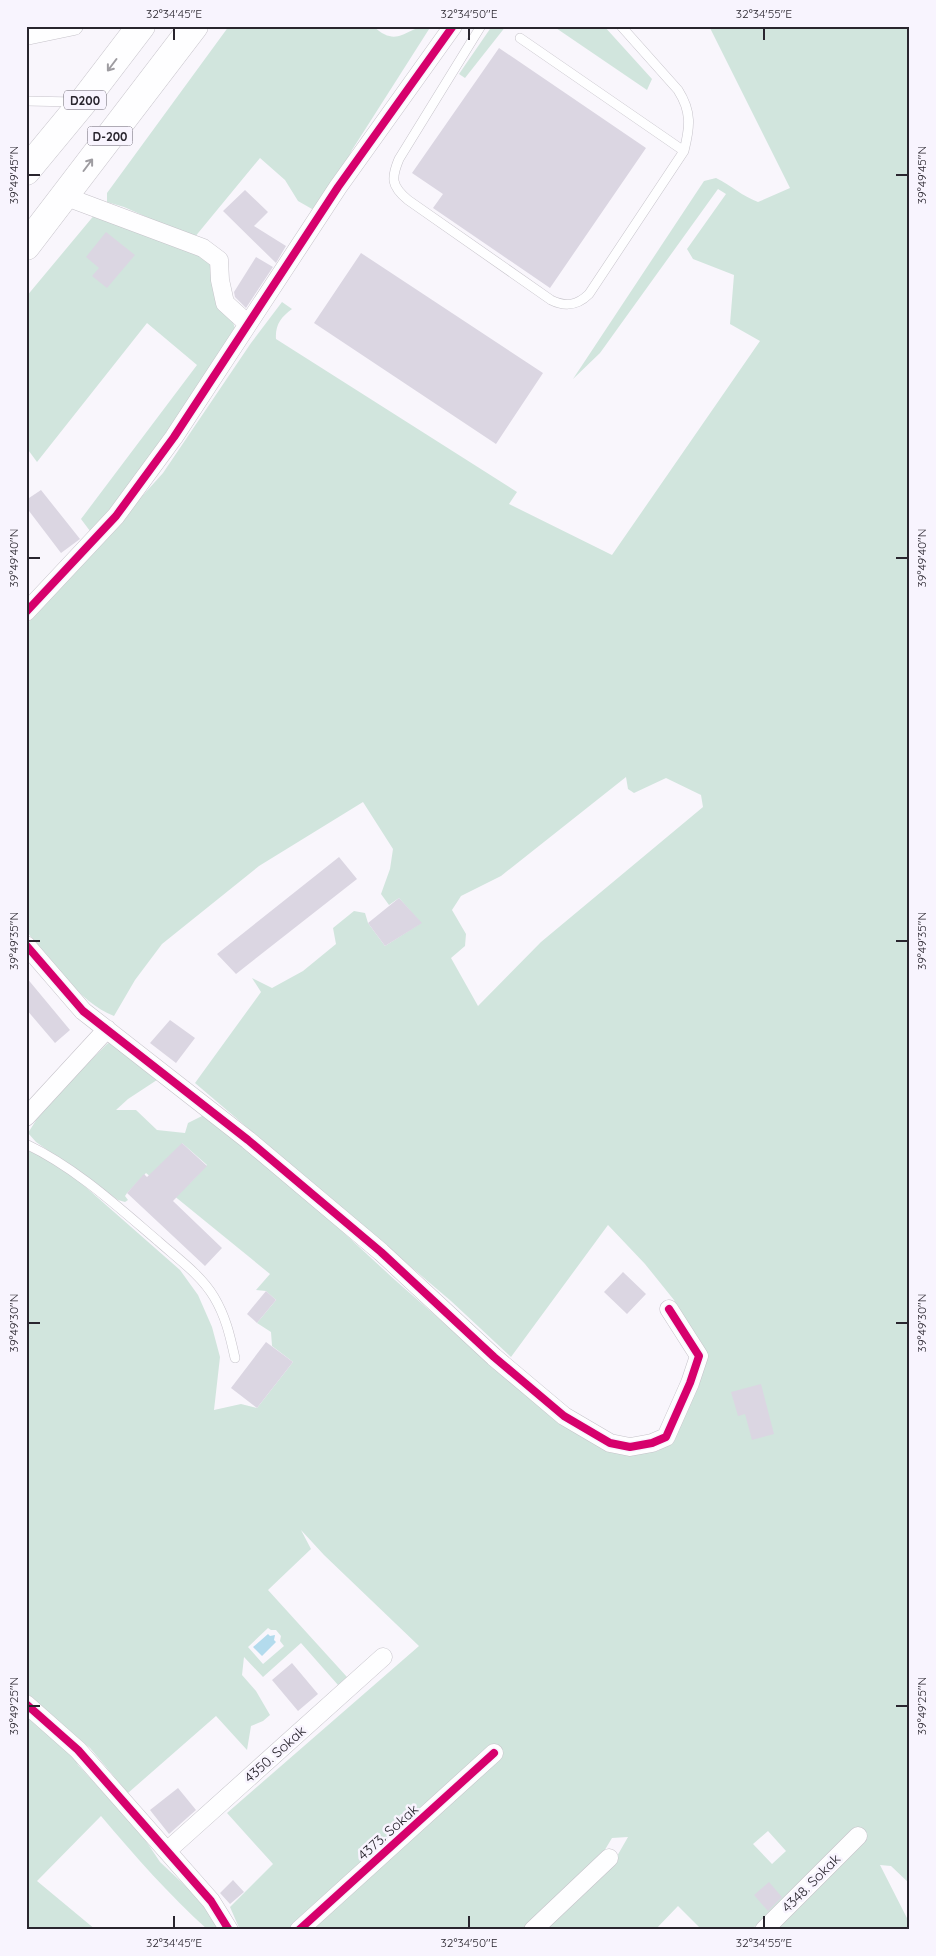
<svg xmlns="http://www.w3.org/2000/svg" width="936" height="1956" viewBox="0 0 936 1956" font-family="Quicksand,sans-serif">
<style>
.green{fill:#d1e5dd;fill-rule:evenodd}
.water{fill:#b3dbed}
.building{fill:#dbd6e2}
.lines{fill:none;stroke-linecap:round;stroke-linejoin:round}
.lane-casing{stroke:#c6c3ca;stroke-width:10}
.street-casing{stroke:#c6c3ca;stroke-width:19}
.highway-casing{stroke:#c6c3ca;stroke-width:29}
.lane{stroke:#fefeff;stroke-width:9}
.street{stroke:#fefeff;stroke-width:18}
.highway{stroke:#fefeff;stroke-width:28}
.cycleway-casing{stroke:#f8f4fe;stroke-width:11}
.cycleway{stroke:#d6006c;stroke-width:8}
.oneway{stroke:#9e9ca1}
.ticks{fill:none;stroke:#29252e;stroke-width:2}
.labels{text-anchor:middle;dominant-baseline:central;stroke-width:5;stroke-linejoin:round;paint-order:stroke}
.shield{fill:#f8f4fe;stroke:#67636c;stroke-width:1}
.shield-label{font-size:12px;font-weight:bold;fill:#29252e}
.street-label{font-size:14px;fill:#29252e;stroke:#f8f4fe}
.neatline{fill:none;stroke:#29252e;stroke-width:2}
.ticks-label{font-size:12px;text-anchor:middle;fill:#29252e}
</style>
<rect width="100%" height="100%" fill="#f9f6fc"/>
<path class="green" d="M229,26H373C399,50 405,26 431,26L352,150L326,201L312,209L298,201L285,180L260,158L194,238L124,207L107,202V193Z
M492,26H506L465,78L459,74Z
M553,26H604L652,79L647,90Z
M709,26H910V1884L891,1866L880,1865L910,1924V1930H772L809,1876L751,1930H702L678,1906L655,1930H546L612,1865L628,1837L612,1838L600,1858L524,1930H240L230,1907L273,1864L227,1813L419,1646L324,1555L301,1530L311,1549L268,1590L347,1677L338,1685L301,1643L263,1677L244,1657L242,1675L256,1691L270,1715L263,1721L251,1726L247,1750L216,1716L128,1793L90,1748L26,1695V1150H30L64,1168L180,1270L198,1295L212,1327L220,1357L214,1410L241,1404L257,1408L293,1362L272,1346L271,1332L257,1323L276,1300L266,1291L256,1290L270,1274L146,1173L127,1193L125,1196L128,1200L125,1202L118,1200L36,1142L28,1133L45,1106L107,1044L114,1040L160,1078L128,1099L116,1110H136L157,1130L185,1133L188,1123L204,1115L241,1138L395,1280L478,1353L561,1423L624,1455L658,1451L675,1439L696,1339L674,1300L645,1264L608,1225L511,1357L451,1301L195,1083L261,992L252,978L272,988L303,971L336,944L333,928L354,911L365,913L368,923L385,946L421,923L399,898L389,905L381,894L390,869L393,849L363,802L259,866L162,944L135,980L114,1016C78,1002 51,959 26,931V625L163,473L251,343L282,302L292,309C281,317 275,325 276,339L517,492L509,504L612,555L760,341L730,324L734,275L693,259L687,249L726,194L718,189L600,353L573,379L704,181L716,178C732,186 742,196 758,202L790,188ZM626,777L628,789L634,793L666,778L701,795L703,807L541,942L478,1006L451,958L465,946L466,934L452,910L461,896L501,876ZM182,1143L207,1165L190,1183ZM268,1628L271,1630H276L281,1636L280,1641L284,1646L263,1664L248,1647ZM768,1831L786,1851L772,1864L753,1844Z
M96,213L212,261L237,334L118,502L90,531L81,519L197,365L147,323L37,462L26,447V297Z
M26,1714L70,1750L78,1765L140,1832L160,1862L211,1910L223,1930H208C169,1895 135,1856 101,1816L37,1881L96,1930H26Z"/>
<path class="water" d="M268,1634L270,1636L275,1635L274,1640L276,1642L262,1656L253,1647Z"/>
<path class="building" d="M499,48L646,148L550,288L433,208L443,194L412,173Z
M245,190L268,212L254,226L286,246L276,263L223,211Z
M106,232L135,255L107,288L92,276L99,268L86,257Z
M361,253L543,373L496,444L314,323Z
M256,257L273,267L246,308L235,297L234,292Z
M41,490L80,539L61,553L26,507V500Z
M339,857L357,879L236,974L217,954Z
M399,898L422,923L385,946L368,923Z
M26,977L70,1030L55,1043L26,1009Z
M170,1020L195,1038L176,1063L150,1043Z
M182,1143L207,1166L173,1201L222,1248L205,1266L127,1193L144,1174L147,1177Z
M623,1272L646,1294L627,1314L604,1292Z
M266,1291L276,1300L257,1323L247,1314Z
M266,1342L293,1362L257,1408L231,1388Z
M761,1384L774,1434L752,1440L745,1414L738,1416L731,1392Z
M292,1663L318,1694L298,1711L272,1680Z
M178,1788L196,1810L169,1834L150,1810Z
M233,1880L244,1892L230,1904L220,1893Z
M769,1882L782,1897L768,1911L754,1895Z"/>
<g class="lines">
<defs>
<path id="lane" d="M481,26L399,159C391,178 391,186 408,200L551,300C565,307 577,306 589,294L684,151C690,127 692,112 678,90L621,26
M520,38L684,151
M26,101L76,102
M26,1144C76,1168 117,1206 158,1241C177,1258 201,1275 214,1297C226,1317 230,1336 235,1358"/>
<path id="street" d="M26,36L74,26
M64,196L203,248L219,260L220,280L225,303L248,324
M26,612L116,516L174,437L338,187L453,26
M26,945L83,1011L248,1140L381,1252L494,1357L564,1416L610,1443L630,1447L652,1443L666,1437L690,1383L699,1356L669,1309
M26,1117L107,1029
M26,1704L78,1750L211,1901L229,1930
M167,1851L383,1657
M299,1930L494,1753
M533,1930L609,1858
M764,1930L858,1836"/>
<path id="highway" d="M26,171L83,102L141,26
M26,246L194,26"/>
</defs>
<use href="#lane" class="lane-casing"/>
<use href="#street" class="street-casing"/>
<use href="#highway" class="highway-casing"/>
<use href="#lane" class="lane"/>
<use href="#street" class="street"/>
<use href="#highway" class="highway"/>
<defs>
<path id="cycleway" d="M26,612L116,516L174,437L338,187L453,26
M26,945L83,1011L248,1140L381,1252L494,1357L564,1416L610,1443L630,1447L652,1443L666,1437L690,1383L699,1356L669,1309
M26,1704L78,1750L211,1901L229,1930
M299,1930L494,1753"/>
</defs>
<use href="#cycleway" class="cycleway-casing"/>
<use href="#cycleway" class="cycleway"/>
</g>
<defs><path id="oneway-shaft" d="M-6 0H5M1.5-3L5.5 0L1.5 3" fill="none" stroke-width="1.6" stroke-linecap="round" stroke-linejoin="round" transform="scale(1.25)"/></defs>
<g class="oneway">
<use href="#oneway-shaft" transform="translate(112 65) rotate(127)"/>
<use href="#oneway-shaft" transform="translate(88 165) rotate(-53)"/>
</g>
<path class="ticks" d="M174,28V40M469,28V40M764,28V40M28,175H40M896,175H908M28,558H40M896,558H908M28,941H40M896,941H908M28,1323H40M896,1323H908M28,1706H40M896,1706H908M174,1916V1928M469,1916V1928M764,1916V1928"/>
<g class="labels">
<g class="shield">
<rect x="64" y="90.5" width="42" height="19" rx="4"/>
<rect x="87.5" y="126.5" width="45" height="19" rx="4"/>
</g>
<g class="shield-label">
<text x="85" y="100">D200</text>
<text x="110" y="136">D-200</text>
</g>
<g class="street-label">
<text transform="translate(275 1754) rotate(-42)">4350. Sokak</text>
<text transform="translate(388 1832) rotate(-42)">4373. Sokak</text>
<text transform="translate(811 1883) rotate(-45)">4348. Sokak</text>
</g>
</g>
<rect width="936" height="1956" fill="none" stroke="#f8f4fe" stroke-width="55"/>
<rect x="28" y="28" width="880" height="1900" class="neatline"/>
<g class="ticks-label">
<text x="174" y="18">32°34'45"E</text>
<text x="469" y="18">32°34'50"E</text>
<text x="764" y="18">32°34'55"E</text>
<text transform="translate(14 175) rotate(-90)" y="4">39°49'45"N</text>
<text transform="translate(922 175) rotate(-90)" y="4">39°49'45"N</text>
<text transform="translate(14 558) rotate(-90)" y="4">39°49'40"N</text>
<text transform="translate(922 558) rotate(-90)" y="4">39°49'40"N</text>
<text transform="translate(14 941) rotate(-90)" y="4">39°49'35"N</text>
<text transform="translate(922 941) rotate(-90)" y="4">39°49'35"N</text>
<text transform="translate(14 1323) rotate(-90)" y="4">39°49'30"N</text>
<text transform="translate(922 1323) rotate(-90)" y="4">39°49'30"N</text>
<text transform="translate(14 1706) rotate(-90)" y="4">39°49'25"N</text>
<text transform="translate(922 1706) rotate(-90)" y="4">39°49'25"N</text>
<text x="174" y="1947">32°34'45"E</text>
<text x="469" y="1947">32°34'50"E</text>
<text x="764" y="1947">32°34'55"E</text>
</g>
</svg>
